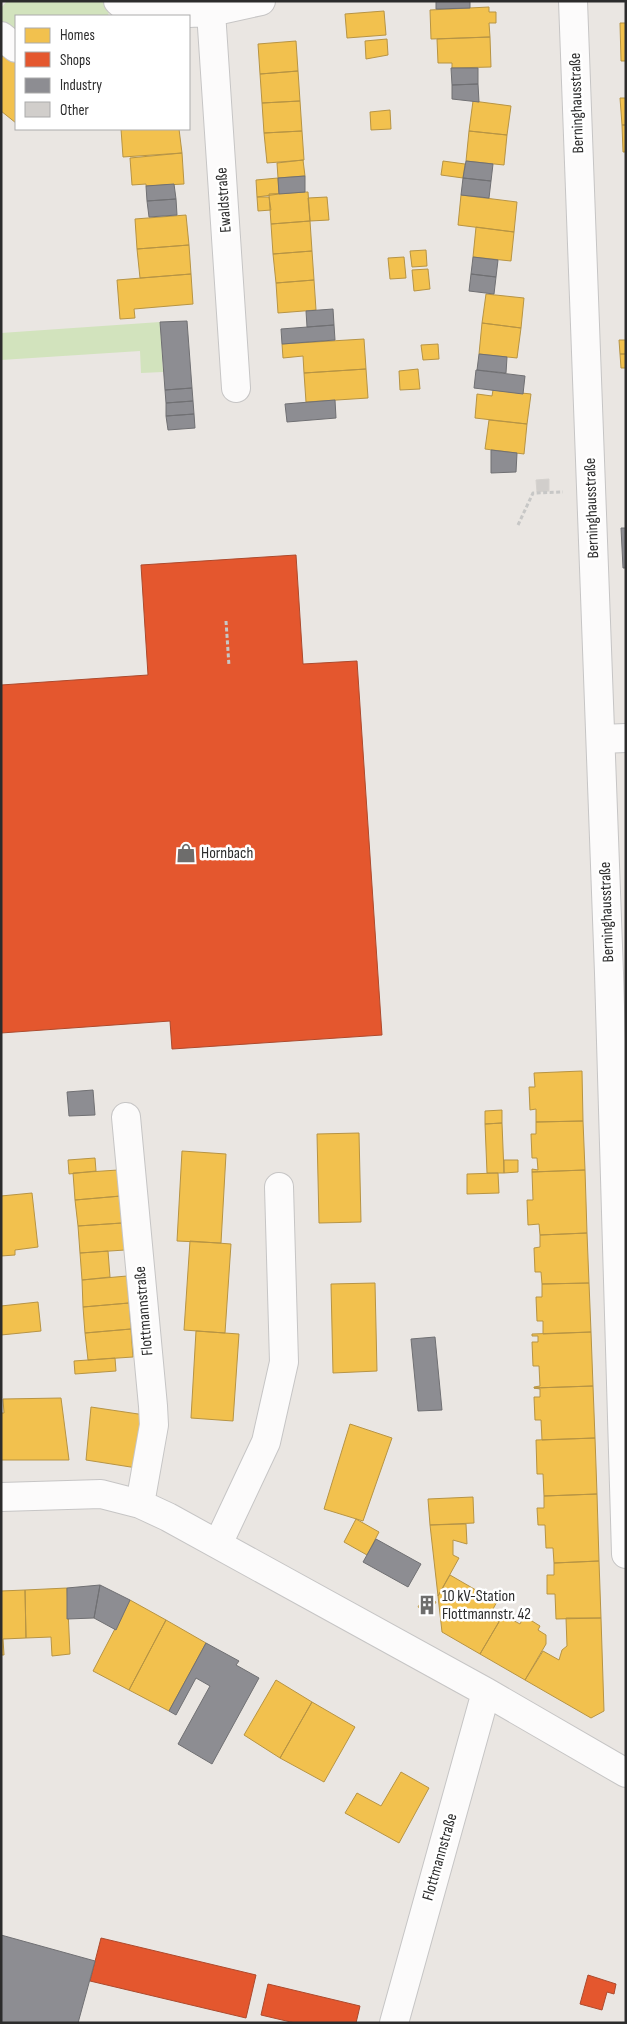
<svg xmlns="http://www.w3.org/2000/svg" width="627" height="2024" viewBox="0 0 627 2024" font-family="'Sofia Sans Condensed',sans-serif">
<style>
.green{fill:#d2e3bd}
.homes{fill:#f2c14e;stroke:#b79444}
.shops{fill:#e4572e;stroke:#ad4a2d}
.industry{fill:#8d8d92;stroke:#707073}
.building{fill:#d1cecb;stroke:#d5d2ce}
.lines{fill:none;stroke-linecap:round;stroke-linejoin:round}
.minor-casing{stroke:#c6c5c5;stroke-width:30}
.path{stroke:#c7c7c6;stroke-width:3;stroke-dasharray:4 2.5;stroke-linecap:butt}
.minor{stroke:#fcfbfb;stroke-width:28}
.labels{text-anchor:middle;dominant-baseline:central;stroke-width:5;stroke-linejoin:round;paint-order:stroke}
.street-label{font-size:16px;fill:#2c2c2c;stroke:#fff}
.poi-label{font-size:16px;fill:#2c2c2c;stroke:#fff;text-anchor:start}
</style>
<rect width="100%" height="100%" fill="#eae6e2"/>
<path class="green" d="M7,1H109L110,7L108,16H16V41L1,29V8Z
M160,322L163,372L141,373L140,351L1,360V333Z"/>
<path class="homes" d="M489,7V12H496V23H489L490,37L431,39L430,10Z
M384,11L386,35L347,38L345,14Z
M620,23H626V61H621Z
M490,37L491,67L452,68V63H438L437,39Z
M387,39L388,55L366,59L365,41Z
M296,41L298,71L260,74L258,44Z
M5,54L16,63V123L1,111V58Z
M298,71L300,101L262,103L260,74Z
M620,98H626V125H622Z
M300,101L302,131L264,133L262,103Z
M473,101L511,106L507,135L469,131Z
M390,110L391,129L371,130L370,112Z
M622,125H626V152H623Z
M121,129H179L182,153L123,157Z
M302,131L304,160L267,163L264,133Z
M469,131L507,135L504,165L466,161Z
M182,153L184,184L146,186V184L132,185L130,158Z
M303,160L305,176L278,178L277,163Z
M443,161L465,164L463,178L441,175Z
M278,178L279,194L257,197L256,180Z
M308,192L310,221L271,224L269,194Z
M461,195L517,202L514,232L458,225Z
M257,197H269L271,210L258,211Z
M327,197L329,220L310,221L308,198Z
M186,215L189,245L137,249L135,219Z
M310,221L312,251L273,254L271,224Z
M476,227L514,232L511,261L473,257Z
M189,245L191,274L140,278L137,249Z
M426,250L427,266L412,267L410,251Z
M312,251L314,280L276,283L273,254Z
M404,257L406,278L390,279L388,258Z
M428,269L430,289L414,291L412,270Z
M191,274L193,304L134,309L135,318L120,319L117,280Z
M314,280L316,310L278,313L276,283Z
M486,294L524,298L521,328L482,323Z
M482,323L521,328L517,358L479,354Z
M364,339L366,369L304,373L303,356L283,358L282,344Z
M619,340H626V354H620Z
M438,344L439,359L423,360L421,345Z
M620,354H626V368H621Z
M366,369L368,398L306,402L304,373Z
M418,369L420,389L400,390L399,371Z
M493,390L531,394L527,424L475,418L477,394L492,396Z
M489,420L527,424L524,454L485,449Z
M582,1071L583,1121L536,1122V1109L530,1110L529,1087H535L534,1073Z
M502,1110V1123L485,1124V1111Z
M583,1121L585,1170L532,1172V1169L538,1170L537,1158H532L531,1134H536V1122Z
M502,1123L504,1173H487L485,1124Z
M359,1133L361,1222L319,1223L317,1134Z
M182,1151L226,1154L221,1243L177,1241Z
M95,1158L96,1171L69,1174L68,1160Z
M504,1160H518V1172L504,1173Z
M118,1170L121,1196L75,1200L73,1173Z
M585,1170L587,1233L540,1235L539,1224L528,1225L527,1200H533L532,1172Z
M498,1173L499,1193L467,1194V1174Z
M32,1193L38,1247L15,1250V1255L1,1256V1196Z
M121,1196L122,1223L78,1226L75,1200Z
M122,1223L125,1250L80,1253L78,1226Z
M587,1233L589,1283L542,1284L541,1272H535L534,1248L540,1247V1235Z
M190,1241L231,1244L225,1333L184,1330Z
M108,1251L110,1277L82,1280L80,1253Z
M127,1276L129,1303L83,1307L82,1280Z
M375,1283L377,1371L333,1373L331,1284Z
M589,1283L591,1332L543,1334V1321H537L536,1297H542V1284Z
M38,1302L41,1331L1,1335V1306Z
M129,1303L131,1329L85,1333L83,1307Z
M131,1329L133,1357L88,1360L85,1333Z
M196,1331L239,1334L233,1421L191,1418Z
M591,1332L593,1386L534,1388V1387L540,1386L539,1366H533L532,1342H538V1336H532V1334Z
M115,1358L116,1371L75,1374L74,1361Z
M593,1386L595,1438L542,1440L541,1420H535L534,1397H540V1389L534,1388Z
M61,1398L69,1460H1V1413H4L3,1399Z
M91,1407L145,1415L137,1468L86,1460Z
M350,1424L392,1438L363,1521L324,1509Z
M595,1438L597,1494L544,1496L543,1474H537L536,1440Z
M597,1494L599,1561L554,1563L553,1548H546L545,1525H538L537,1508H544V1496Z
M473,1497L474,1523L430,1525L428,1499Z
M356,1519L379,1532L367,1555L344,1542Z
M466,1524L467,1544L453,1540V1555L459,1558L438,1596L430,1525Z
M599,1561L601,1618L556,1619L555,1594H547V1575H554V1563Z
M450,1575L481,1593L484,1589L499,1598L493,1609L503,1615L480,1654L442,1632L438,1596Z
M67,1588L70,1654L52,1656L51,1637L26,1638L25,1590Z
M25,1590L26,1638L3,1639L4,1655H1V1591Z
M425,1595L436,1602L429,1613L418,1607Z
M130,1600L166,1620L129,1690L93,1671Z
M503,1615L520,1624L524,1616L540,1626L538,1630L546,1635V1644L525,1680L480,1654Z
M566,1618H601L604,1711L591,1718L525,1680L543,1651L559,1660L562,1650L567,1646Z
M166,1620L206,1643L169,1711L129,1690Z
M276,1680L312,1702L280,1758L244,1735Z
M312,1702L355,1727L324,1782L280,1758Z
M401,1772L429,1788L399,1843L345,1813L357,1793L381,1806Z"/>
<path class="shops" d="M296,555L303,664L357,661L382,1035L172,1049L170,1021L1,1033V685L148,675L141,565Z
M101,1938L256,1975L246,2018L90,1981Z
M588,1975L616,1984L614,1994L607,1992L602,2010L580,2004Z
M268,1984L360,2006L356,2023H295L261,2015Z"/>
<path class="industry" d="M436,1H470V8L436,9Z
M451,68H478V84L452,85Z
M478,84L479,102L452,99V85Z
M466,161L493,164L491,181L463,178Z
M305,176V192L279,194L278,178Z
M463,178L491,181L489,198L461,195Z
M174,184L176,199L147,201L146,186Z
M176,199L177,215L149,217L147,201Z
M473,257L498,260L496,277L471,274Z
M471,274L496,277L494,294L469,291Z
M333,309L334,325L307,327L306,311Z
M187,321L192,388L165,390L160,322Z
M334,325L335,340L282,344L281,329Z
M479,354L507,357L506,373L477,370Z
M476,370L525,376L523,394L474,388Z
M192,388L193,401L166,403L165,390Z
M335,400L336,418L287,422L285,404Z
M193,401L194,414L166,416V403Z
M194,414L195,428L168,430L166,416Z
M491,450L517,453L516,472L491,473Z
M621,528H626V568H623Z
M93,1090L95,1115L69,1116L67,1092Z
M435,1337L442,1410L418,1411L411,1339Z
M376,1539L421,1564L408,1587L363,1562Z
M100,1585L130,1600L116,1630L94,1618Z
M100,1585L94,1618L67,1619V1588Z
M206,1643L239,1661L236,1665L259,1678L212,1764L178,1744L210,1686L196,1678L176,1715L169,1711Z
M1,1935L95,1961L78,2023H1Z"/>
<path class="building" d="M549,479V491L537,492L536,480Z"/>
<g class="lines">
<defs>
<path id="minor" d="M118,1L127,9L144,15L211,12L261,1
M573,1L609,973L626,1554
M211,12L236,388
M1,36L16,48
M601,739L626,738
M126,1117L153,1406L154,1425L140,1504
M1,1497L101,1494L140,1504L168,1517L486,1692L626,1773
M218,1544L266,1442L284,1362L279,1187
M394,2023L486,1692"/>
</defs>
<use href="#minor" class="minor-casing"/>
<path class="path" d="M518,525L533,493L563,492
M226,621L229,666"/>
<use href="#minor" class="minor"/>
</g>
<defs>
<symbol id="shop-bare" viewBox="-9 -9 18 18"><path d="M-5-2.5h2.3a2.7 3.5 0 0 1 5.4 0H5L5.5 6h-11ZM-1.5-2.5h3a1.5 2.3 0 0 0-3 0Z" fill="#6e6d6c" stroke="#fff" stroke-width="2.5" paint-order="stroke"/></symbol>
<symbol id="building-bare" viewBox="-9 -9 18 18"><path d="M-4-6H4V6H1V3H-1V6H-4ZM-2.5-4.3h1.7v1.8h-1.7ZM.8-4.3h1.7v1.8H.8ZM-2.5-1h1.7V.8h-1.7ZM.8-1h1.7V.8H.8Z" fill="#6e6d6c" stroke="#fff" stroke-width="2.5" paint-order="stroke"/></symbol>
</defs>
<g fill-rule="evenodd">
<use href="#shop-bare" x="172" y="839" width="28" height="28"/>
<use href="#building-bare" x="413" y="1591" width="28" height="28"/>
</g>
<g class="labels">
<g class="street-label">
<text transform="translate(577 103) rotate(-92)">Berninghausstraße</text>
<text transform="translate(224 200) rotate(-94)">Ewaldstraße</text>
<text transform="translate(592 508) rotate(-92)">Berninghausstraße</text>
<text transform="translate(607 912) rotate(-92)">Berninghausstraße</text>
<text transform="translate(144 1311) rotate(-95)">Flottmannstraße</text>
<text transform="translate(440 1857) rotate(-74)">Flottmannstraße</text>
</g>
<g class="poi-label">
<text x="201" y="853">Hornbach</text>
<text x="442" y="1596">10 kV-Station<tspan x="442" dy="18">Flottmannstr. 42</tspan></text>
</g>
</g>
<rect width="627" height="2024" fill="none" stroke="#2c2c2c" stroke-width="5"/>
<rect x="15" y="15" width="175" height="115" fill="#ffffff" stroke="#ababab"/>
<rect x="25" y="28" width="25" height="15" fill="#f2c14e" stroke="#ababab"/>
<text x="60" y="40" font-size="15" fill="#2c2c2c">Homes</text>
<rect x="25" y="52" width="25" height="15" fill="#e4572e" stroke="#ababab"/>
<text x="60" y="65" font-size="15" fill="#2c2c2c">Shops</text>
<rect x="25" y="78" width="25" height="15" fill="#8d8d92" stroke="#ababab"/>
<text x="60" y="90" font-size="15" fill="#2c2c2c">Industry</text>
<rect x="25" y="102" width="25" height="15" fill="#d1cecb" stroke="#ababab"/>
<text x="60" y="115" font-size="15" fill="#2c2c2c">Other</text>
</svg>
